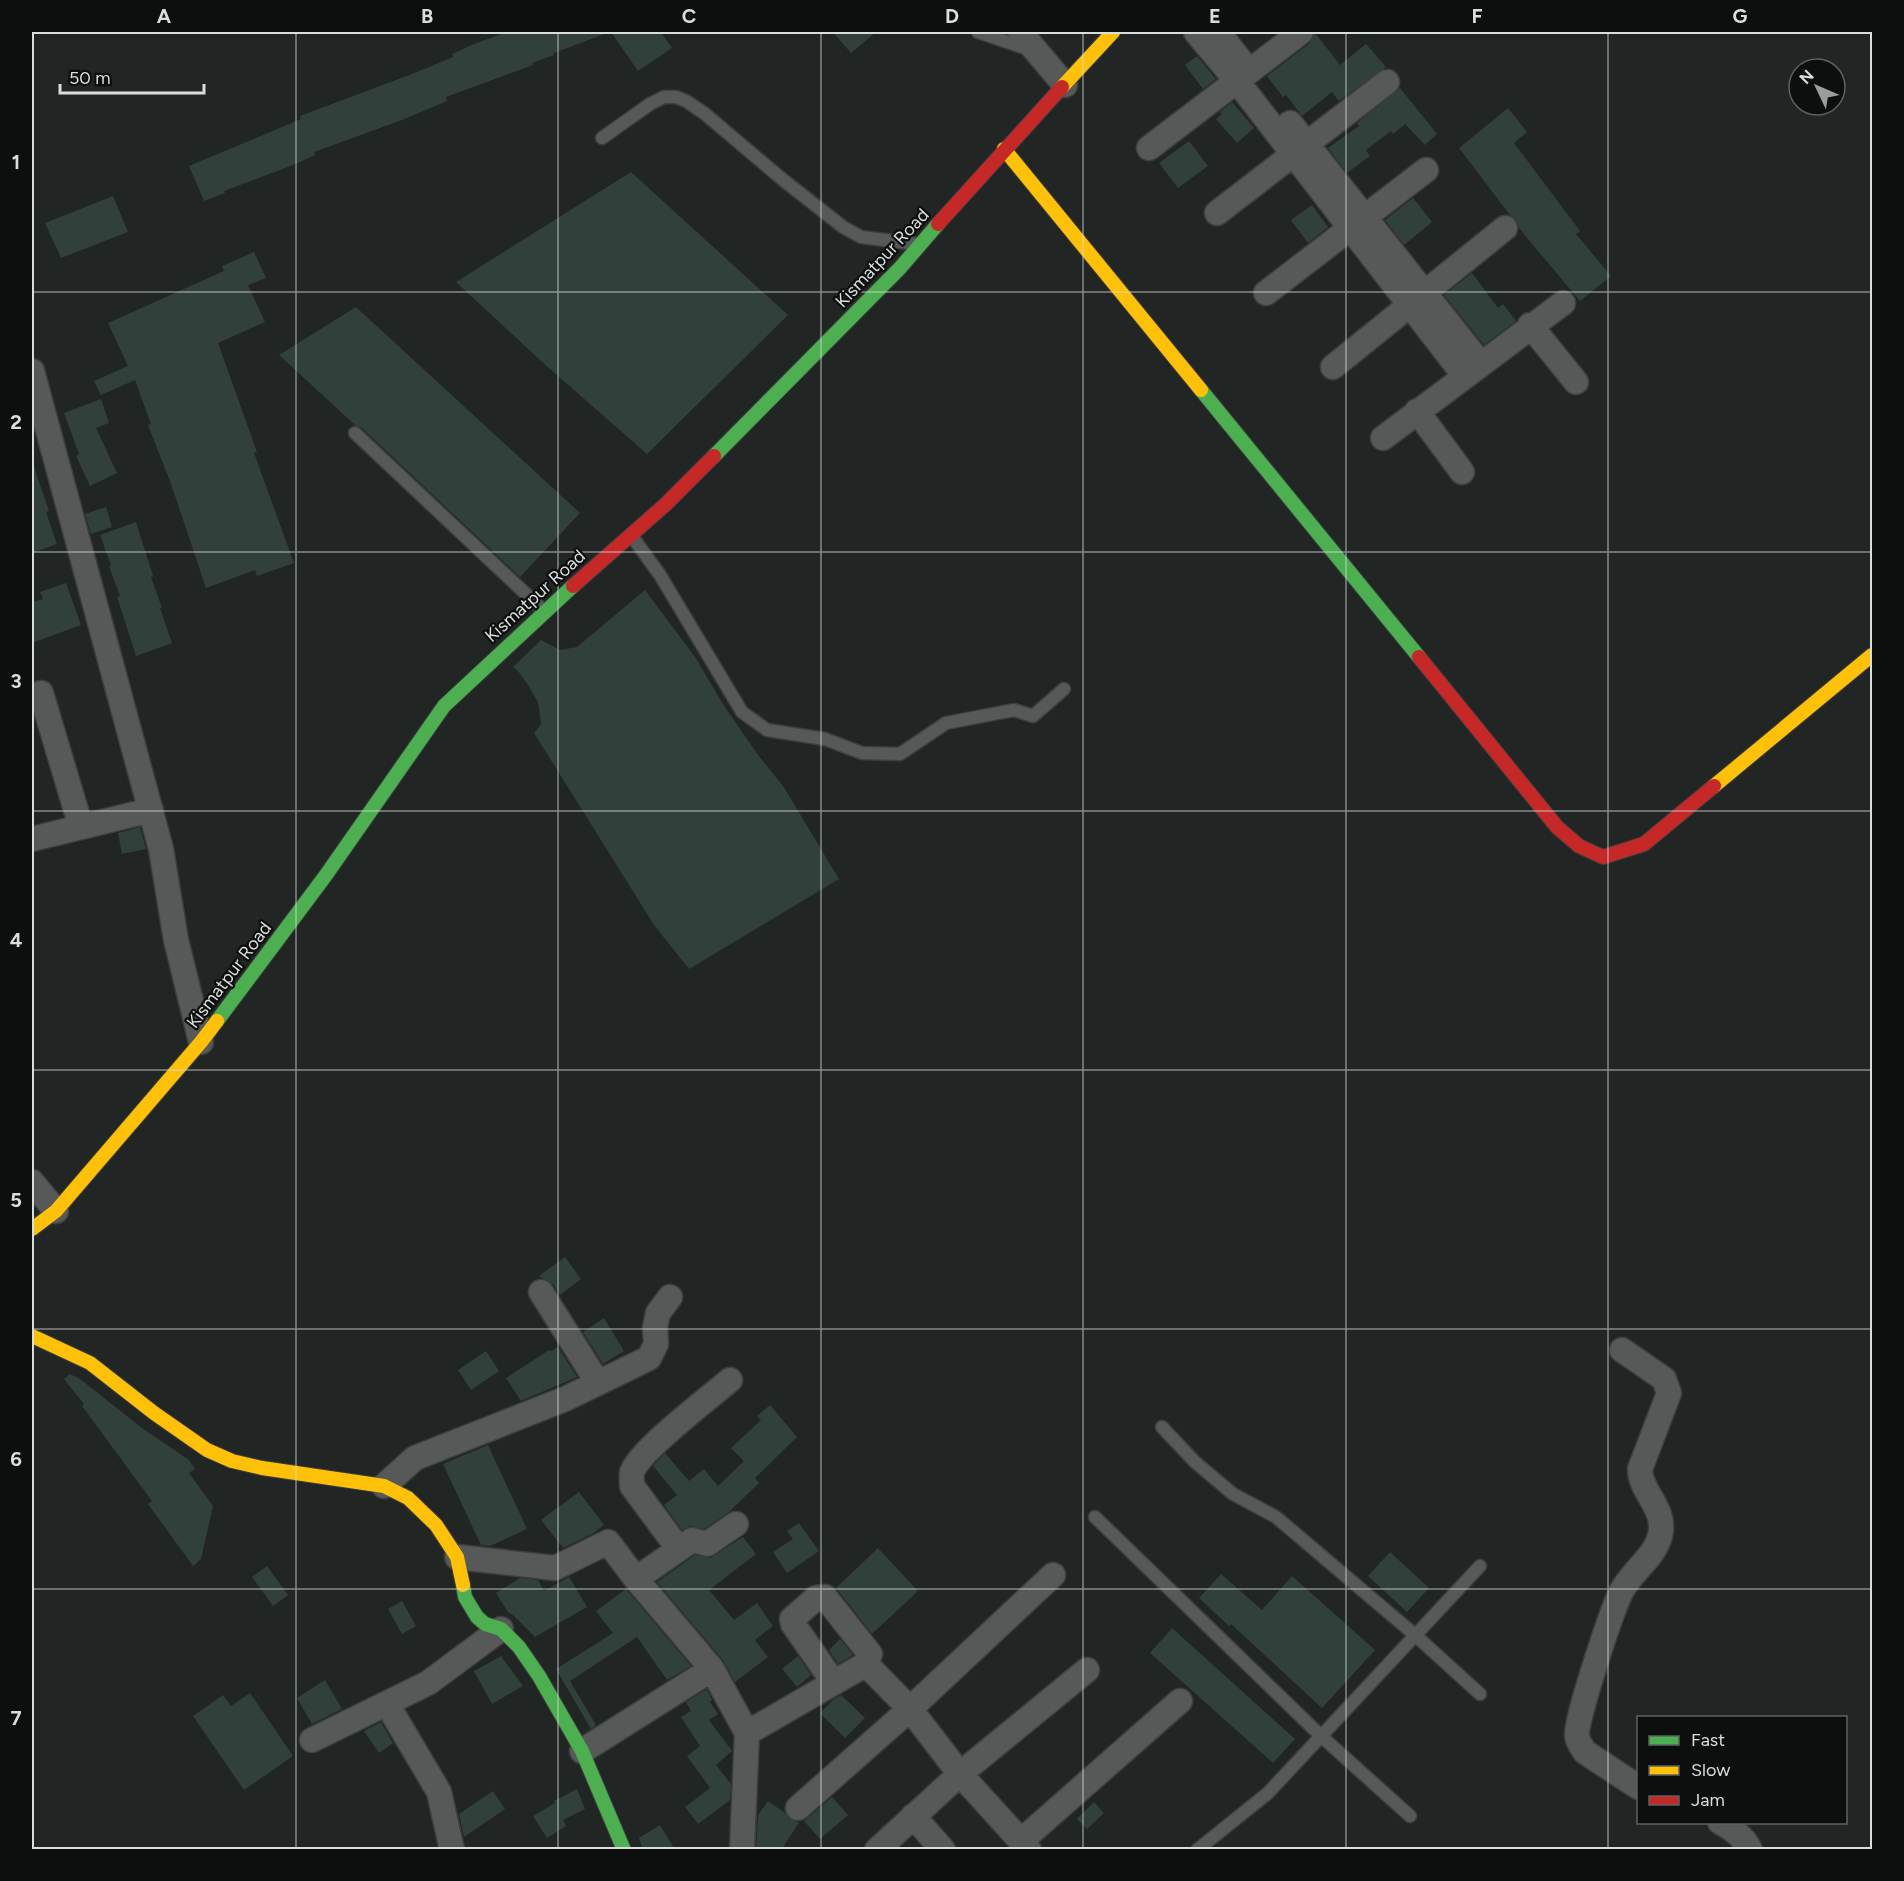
<svg xmlns="http://www.w3.org/2000/svg" width="1904" height="1881" viewBox="0 0 1904 1881" font-family="Figtree,sans-serif">
<style>
.building{fill:#32403c}
.lines{fill:none;stroke-linecap:round;stroke-linejoin:round}
.lane-casing{stroke:#3c3f3e;stroke-width:15}
.street-casing{stroke:#3c3f3e;stroke-width:27}
.fast-casing{stroke:#3c3f3e;stroke-width:16}
.slow-casing{stroke:#3c3f3e;stroke-width:16}
.jam-casing{stroke:#3c3f3e;stroke-width:16}
.lane{stroke:#565958;stroke-width:12}
.street{stroke:#565958;stroke-width:24}
.fast{stroke:#4caf50;stroke-width:14}
.slow{stroke:#ffc107;stroke-width:14}
.jam{stroke:#c62828;stroke-width:14}
.grid{fill:none;stroke:#d9dddc;stroke-width:1.5;stroke-opacity:0.55}
.labels{text-anchor:middle;dominant-baseline:central;stroke-width:4.5;stroke-linejoin:round;paint-order:stroke}
.street-label{font-size:18px;fill:#d9dddc;stroke:#0c0f0e}
.neatline{fill:none;stroke:#d9dddc;stroke-width:2}
.grid-label{font-size:20px;text-anchor:middle;font-weight:bold;fill:#d9dddc}
</style>
<rect width="100%" height="100%" fill="#212523"/>
<path class="building" d="M507,32L607,33L554,53V55L532,63L533,65L446,97L447,101L402,120L314,152L315,155L293,165L224,191L225,193L204,201L189,166L301,119L300,116L412,74L453,57L452,54L474,44Z
M611,32H661L672,48L638,71Z
M833,32H876L851,53Z
M1315,33L1340,65L1366,44L1386,67L1339,101L1332,92L1302,116L1286,95L1283,97L1267,76L1310,43Z
M1197,56L1216,79L1203,89L1185,65Z
M1400,88L1437,134L1425,145L1405,124L1393,134L1391,131L1366,150L1370,156L1347,173L1328,148L1359,126L1357,123Z
M1232,102L1254,128L1237,143L1216,119L1222,114L1220,112Z
M1508,108L1527,132L1514,143L1580,231L1576,234L1611,276L1580,301L1528,239L1519,228L1516,220L1510,215L1459,148Z
M1189,141L1208,166L1178,188L1159,163Z
M631,172L788,315L647,454L541,361L456,282Z
M113,196L128,232L61,258L45,223Z
M1413,198L1432,222L1404,245L1385,220Z
M1312,205L1328,227L1308,243L1291,220Z
M254,252L266,278L248,285L265,322L218,343L257,452L254,453L294,563L257,576L255,570L206,588L171,484L148,425L151,424L135,380L101,395L94,381L128,366L108,323L224,271L222,266Z
M1472,273L1498,308L1503,304L1516,321L1484,345L1444,295Z
M356,307L580,513L520,577L361,427L355,425L279,355Z
M101,399L109,423L96,428L117,473L90,486L76,456L79,454L64,413Z
M32,467H34L49,511L46,512L57,544L32,553Z
M106,507L112,527L91,534L85,514Z
M136,522L153,576L151,577L162,608H160L172,643L136,656L117,597L120,596L109,566L111,565L100,535Z
M66,583L81,625L32,643V602L43,599L40,592Z
M645,590L695,657L723,704L758,755L783,786L839,879L689,969L654,925L534,733L541,724L538,702L528,685L518,671L513,667L541,640L560,650L577,647Z
M140,827L146,849L122,854L118,833Z
M565,1257L581,1279L560,1295L553,1284L539,1276Z
M604,1318L624,1351L603,1364L583,1332Z
M558,1347L577,1377L521,1401L506,1378L549,1350L551,1351Z
M486,1351L499,1371L471,1390L458,1370Z
M70,1374L80,1379L142,1428L189,1460L195,1469L189,1473L213,1506L201,1559L193,1566L148,1504L152,1501L82,1406L84,1404L64,1379Z
M770,1405L797,1437L755,1478L759,1483L729,1512L704,1529L690,1526L682,1530L664,1505L677,1495L653,1466L665,1453L689,1481L704,1469L718,1486L744,1461L731,1448L761,1420L757,1416Z
M488,1445L527,1529L490,1546L481,1545L443,1464Z
M579,1492L604,1525L592,1534L563,1548L541,1520Z
M799,1523L819,1551L787,1573L773,1552L793,1539L787,1531Z
M743,1537L756,1554L709,1590L734,1620L757,1603L773,1626L755,1640L768,1657L735,1682L723,1660L657,1582L695,1555L710,1558Z
M878,1548L918,1591L872,1634L836,1588Z
M1390,1552L1429,1588L1407,1612L1368,1576Z
M267,1566L288,1595L273,1606L252,1577Z
M1221,1574L1262,1610L1292,1576L1375,1650L1322,1708L1231,1624L1229,1626L1199,1598Z
M569,1577L587,1607L535,1637L514,1616L508,1612L496,1593L520,1578L538,1580L544,1591Z
M626,1589L691,1666L667,1680L637,1637L570,1681L596,1725L591,1729L556,1669L613,1633L596,1611Z
M402,1601L416,1626L402,1634L388,1609Z
M1172,1628L1295,1739L1273,1763L1150,1653Z
M840,1639L853,1655L838,1664L829,1650Z
M501,1656L523,1686L492,1704L474,1671Z
M798,1656L811,1675L797,1687L782,1669Z
M325,1680L342,1709L312,1724L297,1698Z
M707,1689L712,1700L710,1702L718,1714L709,1720L732,1751L716,1765L731,1784L730,1800L698,1824L685,1807L710,1788L687,1756L700,1746L681,1717L691,1711L686,1702Z
M250,1693L293,1756L244,1790L193,1716L223,1695L231,1706Z
M841,1695L865,1718L845,1738L820,1713L834,1699Z
M381,1722L393,1743L379,1753L364,1731Z
M577,1789L585,1809L563,1820L566,1826L547,1838L533,1816L555,1803L554,1801Z
M493,1791L505,1809L464,1837L459,1814Z
M832,1797L848,1815L820,1839L804,1821Z
M768,1801L785,1813L788,1818L799,1823L781,1850H756L758,1815Z
M1094,1802L1104,1813L1087,1829L1077,1819Z
M660,1825L675,1850H643L639,1838Z"/>
<g class="lines">
<defs>
<path id="lane" d="M978,32L1028,49
M602,138L650,104L664,97H676L686,101L704,113L782,179L843,227L861,237L917,244
M355,433L543,610
M631,535L660,575L742,712L767,730L825,739L862,753L900,754L946,723L1014,710L1033,716L1064,689
M1162,1427L1195,1462L1233,1494L1276,1517L1415,1635L1480,1694
M1095,1517L1321,1736L1410,1816
M1197,1850L1268,1793L1480,1566"/>
<path id="street" d="M1020,32L1065,85
M1196,32L1237,81L1464,375
M1218,32L1244,65
M1290,123L1480,363
M1149,148L1301,32
M1217,213L1387,82
M1266,293L1426,170
M1530,325L1576,382
M1333,367L1505,228
M32,371L161,849L176,940L201,1042
M1417,411L1462,472
M1383,438L1563,303
M41,693L81,827
M32,839L151,810
M32,1182L56,1211
M541,1292L598,1383
M1622,1350L1664,1379L1669,1393L1640,1469C1640,1493 1667,1508 1660,1536C1654,1558 1631,1572 1621,1592C1612,1610 1575,1721 1577,1736C1578,1743 1582,1747 1585,1752L1638,1787
M384,1486L415,1458L565,1399L649,1358L656,1344L655,1327L658,1313L670,1297
M678,1548L632,1486C632,1481 631,1476 632,1472C640,1450 709,1398 730,1380
M457,1557L555,1568L608,1542L636,1579L712,1669L747,1733L742,1850
M636,1579L692,1540L707,1544L736,1524
M834,1683L793,1624L792,1619L816,1598L825,1597L870,1654L866,1664
M387,1704L439,1792L452,1850
M747,1733L866,1664L910,1709L960,1774L1029,1850
M312,1740L428,1683L501,1629
M582,1751L712,1669
M798,1808L910,1709L1053,1575
M913,1816L943,1850
M1720,1822C1731,1828 1745,1838 1750,1850
M1021,1841L1180,1701
M877,1850L960,1774L1087,1670"/>
<path id="fast" d="M1201,390L1419,657
M714,456L900,268L938,224
M217,1021L326,875L444,706L573,586
M463,1585L465,1597L477,1617L485,1624L501,1629L519,1647L539,1676L582,1751L624,1850"/>
<path id="slow" d="M1062,87L1113,32
M1004,149L1201,390
M1714,786L1872,655
M32,1229L56,1211L201,1042L217,1021
M32,1336L90,1363L154,1413L207,1450L232,1461L262,1468L384,1486L408,1498L436,1525L457,1557L463,1585"/>
<path id="jam" d="M938,224L1062,87
M573,586L666,504L714,456
M1419,657L1557,827L1579,846L1603,857L1644,844L1714,786"/>
</defs>
<use href="#lane" class="lane-casing"/>
<use href="#street" class="street-casing"/>
<use href="#fast" class="fast-casing"/>
<use href="#slow" class="slow-casing"/>
<use href="#jam" class="jam-casing"/>
<use href="#lane" class="lane"/>
<use href="#street" class="street"/>
<use href="#fast" class="fast"/>
<use href="#slow" class="slow"/>
<use href="#jam" class="jam"/>
</g>
<path class="grid" d="M296,32V1850M558,32V1850M821,32V1850M1083,32V1850M1346,32V1850M1608,32V1850M32,292H1872M32,552H1872M32,811H1872M32,1070H1872M32,1329H1872M32,1589H1872"/>
<g class="labels">
<g class="street-label">
<text transform="translate(882 258) rotate(-47)">Kismatpur Road</text>
<text transform="translate(535 596) rotate(-42)">Kismatpur Road</text>
<text transform="translate(229 975) rotate(-53)">Kismatpur Road</text>
</g>
</g>
<rect width="1904" height="1881" fill="none" stroke="#0c0f0e" stroke-width="66"/>
<rect x="1637" y="1716" width="210" height="108" fill="#0c0f0e" stroke="#5e6160" stroke-width="1.5"/>
<rect x="1649" y="1736" width="30" height="9" fill="#4caf50" stroke="#5e6160" stroke-width="1.5"/>
<text x="1691" y="1746" font-size="18" fill="#d9dddc">Fast</text>
<rect x="1649" y="1766" width="30" height="9" fill="#ffc107" stroke="#5e6160" stroke-width="1.5"/>
<text x="1691" y="1776" font-size="18" fill="#d9dddc">Slow</text>
<rect x="1649" y="1796" width="30" height="9" fill="#c62828" stroke="#5e6160" stroke-width="1.5"/>
<text x="1691" y="1806" font-size="18" fill="#d9dddc">Jam</text>
<g transform="translate(1817 87) rotate(314)"><circle r="28" fill="#0c0f0e" stroke="#5e6160" stroke-width="1.5"/>
<path d="M0-4.5L10 22L0 15L-10 22Z" fill="#999d9b"/>
<text y="-9" font-size="16" font-weight="bold" text-anchor="middle" fill="#d9dddc">N</text>
</g>
<path d="M60 84v9h144v-9" fill="none" stroke="#d9dddc" stroke-width="3"/>
<text x="69" y="84" font-size="18" fill="#d9dddc" stroke="#0c0f0e" stroke-width="4.5" paint-order="stroke">50 m</text>
<rect x="33" y="33" width="1838" height="1815" class="neatline"/>
<g class="grid-label">
<text x="164" y="23">A</text>
<text x="427" y="23">B</text>
<text x="689" y="23">C</text>
<text x="952" y="23">D</text>
<text x="1215" y="23">E</text>
<text x="1477" y="23">F</text>
<text x="1740" y="23">G</text>
<text x="16" y="169">1</text>
<text x="16" y="429">2</text>
<text x="16" y="688">3</text>
<text x="16" y="947">4</text>
<text x="16" y="1207">5</text>
<text x="16" y="1466">6</text>
<text x="16" y="1725">7</text>
</g>
</svg>
